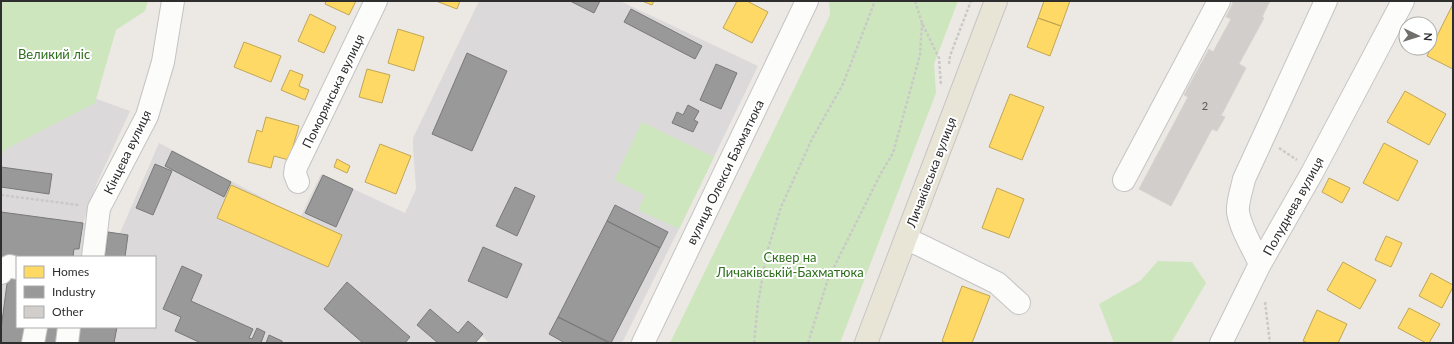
<svg xmlns="http://www.w3.org/2000/svg" width="1454" height="344" viewBox="0 0 1454 344" font-family="Lato,sans-serif">
<style>
.industrial{fill:#dcd9db;fill-rule:evenodd}
.green{fill:#cee6be}
.homes{fill:#ffd966;stroke:#c0a655}
.industry{fill:#999;stroke:#797979}
.building{fill:#d1cecb;stroke:#d7d4d0}
.lines{fill:none;stroke-linecap:round;stroke-linejoin:round}
.minor-casing{stroke:#c5c4c5;stroke-width:24}
.major-casing{stroke:#c6c5c4;stroke-width:24}
.path{stroke:#c9c9c8;stroke-width:2.5;stroke-dasharray:3 2;stroke-linecap:butt}
.minor{stroke:#fcfcfb;stroke-width:22}
.major{stroke:#e8e4d6;stroke-width:22}
.labels{text-anchor:middle;dominant-baseline:central;stroke-width:4;stroke-linejoin:round;paint-order:stroke}
.number-label{font-size:11px;fill:#585857}
.park-label{font-size:13px;fill:#2c6e1b;stroke:#fff}
.street-label{font-size:13px;fill:#2e2e2e;stroke:#fff}
</style>
<rect width="100%" height="100%" fill="#ece8e4"/>
<path class="industrial" d="M479,1H620L758,66L679,229L622,343H489L482,336L476,343H1V155L26,122L91,97L130,111L97,183L83,223L108,232L120,233L159,143L269,201L271,203L301,216L321,174L405,213L416,189L413,147V138ZM17,257H155V327H17Z"/>
<path class="green" d="M1,1H148L145,11L116,30L95,103L6,149L1,155Z
M829,1H958L934,64L936,93L840,343H670L830,15Z
M642,122L714,157L679,229L638,210L645,195L614,180Z
M1158,261L1192,262L1206,283L1171,343H1114L1099,304L1140,281Z"/>
<path class="homes" d="M326,1H356L349,15L325,4Z
M436,1H460L457,9Z
M642,1H654L652,5Z
M737,1H747L768,12L752,43L723,28Z
M1044,1H1070L1061,26L1038,18Z
M1453,4V69L1427,56Z
M310,14L336,27L324,53L298,41Z
M1038,18L1061,26L1050,56L1027,47Z
M398,29L424,37L414,71L388,63Z
M244,42L281,56L271,82L234,67Z
M367,69L390,75L382,103L359,97Z
M290,70L303,75L299,86L309,90L305,100L281,90Z
M1405,91L1446,114L1429,145L1387,122Z
M1010,94L1044,107L1022,160L989,147Z
M266,117L299,126L289,160L274,156L271,168L248,162L257,130L262,132Z
M1384,143L1418,161L1398,201L1363,183Z
M380,144L411,156L396,194L365,182Z
M337,159L350,166L347,173L334,167Z
M1329,178L1350,188L1342,203L1322,192Z
M231,185L342,235L328,267L217,218Z
M997,188L1024,199L1009,238L982,228Z
M1386,236L1402,243L1391,267L1375,260Z
M1343,262L1376,280L1360,309L1327,290Z
M1431,273L1453,285V287L1442,308L1419,296Z
M962,286L990,296L972,343H946L942,341Z
M1409,308L1440,324L1429,343H1426L1398,328Z
M1317,310L1347,324L1338,343H1308L1303,341Z"/>
<path class="industry" d="M570,1H600L594,13Z
M631,9L702,46L695,59L624,22Z
M467,53L507,71L472,151L432,134Z
M716,64L737,73L721,109L700,100Z
M688,105L699,111L694,120L698,122L693,132L672,123L677,112L683,115Z
M172,151L231,182L224,197L165,166Z
M155,164L172,171L153,215L136,208Z
M1,167L52,174L49,194L1,187Z
M323,175L353,189L336,227L305,213Z
M515,187L535,196L517,236L496,226Z
M615,205L668,232L660,248L607,221Z
M1,212L83,223L79,249H74L73,257H17L1,258Z
M607,221L660,248L611,343L558,317Z
M108,232L128,235L125,257H105Z
M483,247L522,264L507,298L468,281Z
M182,266L202,275L191,301L253,329L249,338L252,339L257,328L265,332L261,343H201L175,331L181,317L163,309Z
M8,276L17,277V327H28L26,343H1V329Z
M347,282L410,337L405,343H363L324,309Z
M430,309L458,333L468,321L483,334L475,343H438L417,325Z
M558,317L609,343H565L549,334Z
M43,327H62L60,343H40Z
M79,327H117L114,343H77Z
M269,335L282,341V343H266Z"/>
<path class="building" d="M1233,1H1270L1262,17L1264,18L1239,64L1246,68L1222,114L1220,115L1225,117L1217,131L1212,129L1171,206L1139,189L1188,97L1184,95L1209,49L1213,52L1231,19L1226,17L1233,3L1232,2Z"/>
<g class="lines">
<defs>
<path id="minor" d="M1124,180L1219,1
M298,182L295,174L296,167L376,1
M906,239L920,245L997,283L1019,303
M93,257L99,208L147,116L163,62L173,1
M1260,264C1253,248 1241,230 1238,212C1237,202 1242,189 1244,179L1326,1
M1,273L4,269L10,266L17,268
M33,343L36,327
M67,343L69,327
M643,343L807,1
M1221,343L1260,264L1312,173L1403,1"/>
<path id="major" d="M866,343L996,1"/>
</defs>
<use href="#minor" class="minor-casing"/>
<use href="#major" class="major-casing"/>
<path class="path" d="M915,1L922,23L939,58L941,86
M949,64L950,56L971,1
M1279,148L1297,160
M1,195L79,205
M1265,302L1270,343
M754,343L758,303L767,252L781,207L812,139L843,84L875,1
M808,343L828,279L881,173L893,153L920,55L922,23"/>
<use href="#minor" class="minor"/>
<use href="#major" class="major"/>
</g>
<g class="labels">
<g class="number-label">
<text x="1205" y="105">2</text>
</g>
<g class="park-label">
<text x="54" y="54">Великий ліс</text>
<text x="790" y="257">Сквер на<tspan x="790" dy="15">Личаківській-Бахматюка</tspan></text>
</g>
<g class="street-label">
<text transform="translate(333 91) rotate(-64)">Поморянська вулиця</text>
<text transform="translate(127 152) rotate(-64)">Кінцева вулиця</text>
<text transform="translate(725 172) rotate(-64)">вулиця Олекси Бахматюка</text>
<text transform="translate(931 172) rotate(-69)">Личаківська вулиця</text>
<text transform="translate(1293 206) rotate(-61)">Полуднева вулиця</text>
</g>
</g>
<rect width="1454" height="344" fill="none" stroke="#2e2e2e" stroke-width="4"/>
<rect x="16" y="256" width="140" height="72" fill="#ffffff" stroke="#ababab"/>
<rect x="24" y="266" width="20" height="12" fill="#ffd966" stroke="#ababab"/>
<text x="52" y="276" font-size="12" fill="#2e2e2e">Homes</text>
<rect x="24" y="286" width="20" height="12" fill="#999999" stroke="#ababab"/>
<text x="52" y="296" font-size="12" fill="#2e2e2e">Industry</text>
<rect x="24" y="306" width="20" height="12" fill="#d1cecb" stroke="#ababab"/>
<text x="52" y="316" font-size="12" fill="#2e2e2e">Other</text>
<g transform="translate(1418 36) rotate(94)"><circle r="19" fill="#ffffff" stroke="#ababab"/>
<path d="M0-3L7 15L0 10L-7 15Z" fill="#706f6e"/>
<text y="-6" font-size="11" font-weight="bold" text-anchor="middle" fill="#2e2e2e">N</text>
</g>
</svg>
